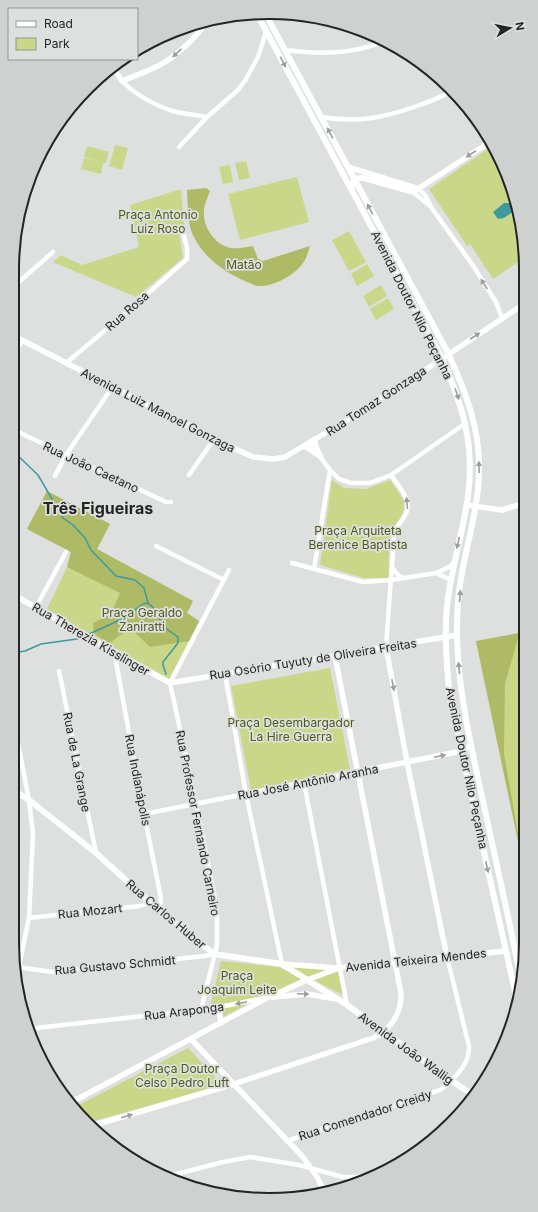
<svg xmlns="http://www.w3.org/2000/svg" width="538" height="1212" viewBox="0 0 538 1212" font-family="Inter,sans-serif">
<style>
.green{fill:#cbd788}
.forest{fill:#afba66}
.water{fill:#3c9a9f}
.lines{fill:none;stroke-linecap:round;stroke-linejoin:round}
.stream{stroke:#3c9a9f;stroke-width:1.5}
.minor{stroke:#fff;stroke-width:4.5}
.tertiary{stroke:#fff;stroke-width:5.5}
.secondary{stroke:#fff;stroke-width:6}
.oneway{fill:#9c9d9c}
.labels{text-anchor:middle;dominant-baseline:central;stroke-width:3.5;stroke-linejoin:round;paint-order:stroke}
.park-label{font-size:12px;fill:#52591c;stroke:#dde0de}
.street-label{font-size:12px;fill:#242524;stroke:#dde0de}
.district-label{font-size:16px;font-weight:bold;fill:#242524;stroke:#dde0de}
.rim{fill:none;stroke:#242524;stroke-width:2}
</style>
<rect width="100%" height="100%" fill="#dde0de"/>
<path class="green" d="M115,145L128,148L122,170L109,166Z
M87,146L109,152L106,163H103L101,174L81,169L84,158L102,162L84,157Z
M492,146L506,170L524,235V258L493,279L470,244L467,246L429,189Z
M246,161L250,178L239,180L235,163Z
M230,165L233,182L223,184L219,167Z
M297,177L309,222L240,240L228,194Z
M181,189L184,225L179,232L183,258L136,297L53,262L61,255L82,265L139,247L130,205Z
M349,231L366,262L349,271L332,240Z
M367,264L374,276L357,286L351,274Z
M381,285L387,296L369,307L363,296Z
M388,298L394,309L376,320L370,309Z
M332,480L344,488L366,489L390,480C395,488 405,498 404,507C404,516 395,523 392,532C388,543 389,565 389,578H363L320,565Z
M47,491L110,524L97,549L193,601L187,613L199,621L169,679L47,609L67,567L71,552L27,529Z
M525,632L526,879L476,641Z
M330,668L350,769L251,790L231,686Z
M221,961L279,967L301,979L262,998L210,1006Z
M288,966L332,968L308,978Z
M338,971L343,995L311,979Z
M247,1004L223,1017L219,1008Z
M188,1048L223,1086L97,1120C86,1119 80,1119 73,1108Z"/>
<path class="forest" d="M206,188L210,191C207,199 203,207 204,215C204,228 215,243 227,247C235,250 245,247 253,246L258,259L263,261L310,246C308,254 305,262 299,268C290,277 272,287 258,286C255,286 250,283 247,282C225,273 203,257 193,235C187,223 188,203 187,190Z
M47,491L110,524L97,549L193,601L187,613L199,621L189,641L150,647L130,628L110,643L94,634L93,623L111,614L120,593L67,567L71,552L27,529Z
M525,632V639L518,638L505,684L504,754L526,879L476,641Z"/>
<path class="water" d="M504,203H510L514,211L504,218L498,219L493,212Z"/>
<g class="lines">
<path class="stream" d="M13,451L38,475L63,518L73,525L85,538L91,550L116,576L135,580L144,588L148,603
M87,635L122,619L143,604L148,603L158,612L161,625L178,637V643L163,662V665L166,674
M12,653L25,651L41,644L77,639L84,636"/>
<path class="minor" d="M285,50C318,54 353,55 384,41
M122,81C136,95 156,106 176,112C186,114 197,115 207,117
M321,117C358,123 383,118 417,106C429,102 441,97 451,91
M179,147L207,117L238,90L246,79L258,57L266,32
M419,189L426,196L431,207L474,267L496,302L502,318
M413,192L430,206
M12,288L53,252
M66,363L120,318L187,259V247L183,233
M12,429L166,502H171
M307,444L313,447L330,470L339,479L351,483H370L391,475L466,423
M301,447L307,448L317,455
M189,475L214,439
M55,476L66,455L113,386
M156,546L224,580
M292,563L363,582L391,580L436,573L449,567L454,563
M392,567L397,574L403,578
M314,569L330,470
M436,573L451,580
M36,607L66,552
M386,647L394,536C395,528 400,524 404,517C415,502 399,487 391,475
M114,651L144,814L160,893L161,901L159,909
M59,671L96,853
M225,674L246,794L282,964
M12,713L29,800L33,834L29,918L17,976
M304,783L347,1005
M144,814L357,772
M29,918L140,906L150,902
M17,967L53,972L205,956L214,954
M201,1010L217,945V914L214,893L196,804L170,683L229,570
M27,1029L215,1008L264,998
M287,1141L440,1090C454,1079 470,1065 469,1046L447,957
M169,1176L223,1162L250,1157L299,1165L343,1177H365"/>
<path class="tertiary" d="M114,69L122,81C138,74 157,69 171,58C183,49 196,37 204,25
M348,167L419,189
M352,191L353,182L358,178H363L413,192L490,142
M12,335L214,439L253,457L273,459L285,457L347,420L419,374L524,304
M12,356L22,340
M315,440V444L321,458
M466,505L502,510L525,503
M12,594L170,683L457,635
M386,647L407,762L447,957
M357,772L462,751L471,745
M282,964L337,968
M273,997L307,994L336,999
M215,1008L220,1015L221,1023
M191,1039L303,1157L317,1177L324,1191
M70,1103L267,998L307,980L339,968L506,951
M89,1124H98L234,1084L373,1038C391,1030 402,1012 401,993L335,656"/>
<path class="secondary" d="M265,13L448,353C465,390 480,428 479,469C479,505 468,539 462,573C457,599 456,629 458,656C461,703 472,750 482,797C495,856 508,915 520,975
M257,14L442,358C462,405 475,443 468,496C463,533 451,568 447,606C444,637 447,668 450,699L516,996
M12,789L29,800L96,853L150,902L214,954L282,964L347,1005L452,1081L473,1095"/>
</g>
<defs><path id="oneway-solid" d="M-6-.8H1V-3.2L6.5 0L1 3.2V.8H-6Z"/></defs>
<g class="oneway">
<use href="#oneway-solid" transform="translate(177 53) rotate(137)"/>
<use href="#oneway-solid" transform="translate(283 62) rotate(62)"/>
<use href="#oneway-solid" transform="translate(330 133) rotate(-118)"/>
<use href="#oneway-solid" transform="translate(471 154) rotate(147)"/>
<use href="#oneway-solid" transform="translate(370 209) rotate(-118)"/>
<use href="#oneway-solid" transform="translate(484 284) rotate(-123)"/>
<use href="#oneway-solid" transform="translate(475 336) rotate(-33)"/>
<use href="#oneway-solid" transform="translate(457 394) rotate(71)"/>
<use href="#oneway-solid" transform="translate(479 467) rotate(-91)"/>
<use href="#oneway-solid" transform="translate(407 503) rotate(-95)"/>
<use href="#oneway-solid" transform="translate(458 543) rotate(102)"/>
<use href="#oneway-solid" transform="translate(460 596) rotate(-85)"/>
<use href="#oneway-solid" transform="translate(459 668) rotate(-95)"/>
<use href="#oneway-solid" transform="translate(393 685) rotate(79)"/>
<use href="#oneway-solid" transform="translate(440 756) rotate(-12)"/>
<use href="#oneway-solid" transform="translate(487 867) rotate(78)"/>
<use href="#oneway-solid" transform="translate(303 994) rotate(2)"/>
<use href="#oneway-solid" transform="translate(241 1003) rotate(169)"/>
<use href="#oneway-solid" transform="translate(127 1116) rotate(-16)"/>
</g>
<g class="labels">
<g class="park-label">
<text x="158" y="214">Praça Antonio<tspan x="158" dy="14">Luiz Roso</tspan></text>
<text x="244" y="264">Matão</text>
<text x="358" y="530">Praça Arquiteta<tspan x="358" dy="14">Berenice Baptista</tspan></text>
<text x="142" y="612">Praça Geraldo<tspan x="142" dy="14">Zaniratti</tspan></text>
<text x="291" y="722">Praça Desembargador<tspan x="291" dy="14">La Hire Guerra</tspan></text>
<text x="237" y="975">Praça<tspan x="237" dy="14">Joaquim Leite</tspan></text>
<text x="182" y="1068">Praça Doutor<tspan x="182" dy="14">Celso Pedro Luft</tspan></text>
</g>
<g class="street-label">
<text transform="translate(412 305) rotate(63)">Avenida Doutor Nilo Peçanha</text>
<text transform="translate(127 311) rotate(-41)">Rua Rosa</text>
<text transform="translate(376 401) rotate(-33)">Rua Tomaz Gonzaga</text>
<text transform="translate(158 410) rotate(27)">Avenida Luiz Manoel Gonzaga</text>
<text transform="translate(91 467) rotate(25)">Rua João Caetano</text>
<text transform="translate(91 639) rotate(30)">Rua Therezia Kisslinger</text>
<text transform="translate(313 659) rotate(-9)">Rua Osório Tuyuty de Oliveira Freitas</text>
<text transform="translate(77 762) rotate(79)">Rua de La Grange</text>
<text transform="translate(467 768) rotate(78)">Avenida Doutor Nilo Peçanha</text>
<text transform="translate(138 780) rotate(79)">Rua Indianápolis</text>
<text transform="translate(308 782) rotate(-11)">Rua José Antônio Aranha</text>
<text transform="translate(198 823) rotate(79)">Rua Professor Fernando Carneiro</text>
<text transform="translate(90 911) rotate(-6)">Rua Mozart</text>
<text transform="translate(166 914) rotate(40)">Rua Carlos Huber</text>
<text transform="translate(416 960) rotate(-6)">Avenida Teixeira Mendes</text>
<text transform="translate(115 965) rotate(-5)">Rua Gustavo Schmidt</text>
<text transform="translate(184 1011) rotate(-7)">Rua Araponga</text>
<text transform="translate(406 1048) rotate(36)">Avenida João Wallig</text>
<text transform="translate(365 1115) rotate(-18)">Rua Comendador Creidy</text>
</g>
<g class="district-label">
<text x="98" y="508">Três Figueiras</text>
</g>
</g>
<path d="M0 0H538V1212H0ZM269 19H269A250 250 0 0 1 519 269V943A250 250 0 0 1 269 1193H269A250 250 0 0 1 19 943V269A250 250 0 0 1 269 19Z" fill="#ced1cf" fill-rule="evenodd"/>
<path class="rim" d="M269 19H269A250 250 0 0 1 519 269V943A250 250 0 0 1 269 1193H269A250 250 0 0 1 19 943V269A250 250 0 0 1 269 19Z"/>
<rect x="8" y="8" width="130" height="52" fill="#dde0de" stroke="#939594"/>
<rect x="16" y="21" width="20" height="6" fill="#ffffff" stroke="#939594"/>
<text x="44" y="28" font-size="12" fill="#242524">Road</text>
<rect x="16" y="38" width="20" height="12" fill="#cbd788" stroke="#939594"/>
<text x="44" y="48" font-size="12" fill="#242524">Park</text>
<g transform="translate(510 28) rotate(80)" stroke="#dde0de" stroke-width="3" paint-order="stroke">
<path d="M0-3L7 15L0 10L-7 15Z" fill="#242524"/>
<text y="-6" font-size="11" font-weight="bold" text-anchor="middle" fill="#242524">N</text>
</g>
</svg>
